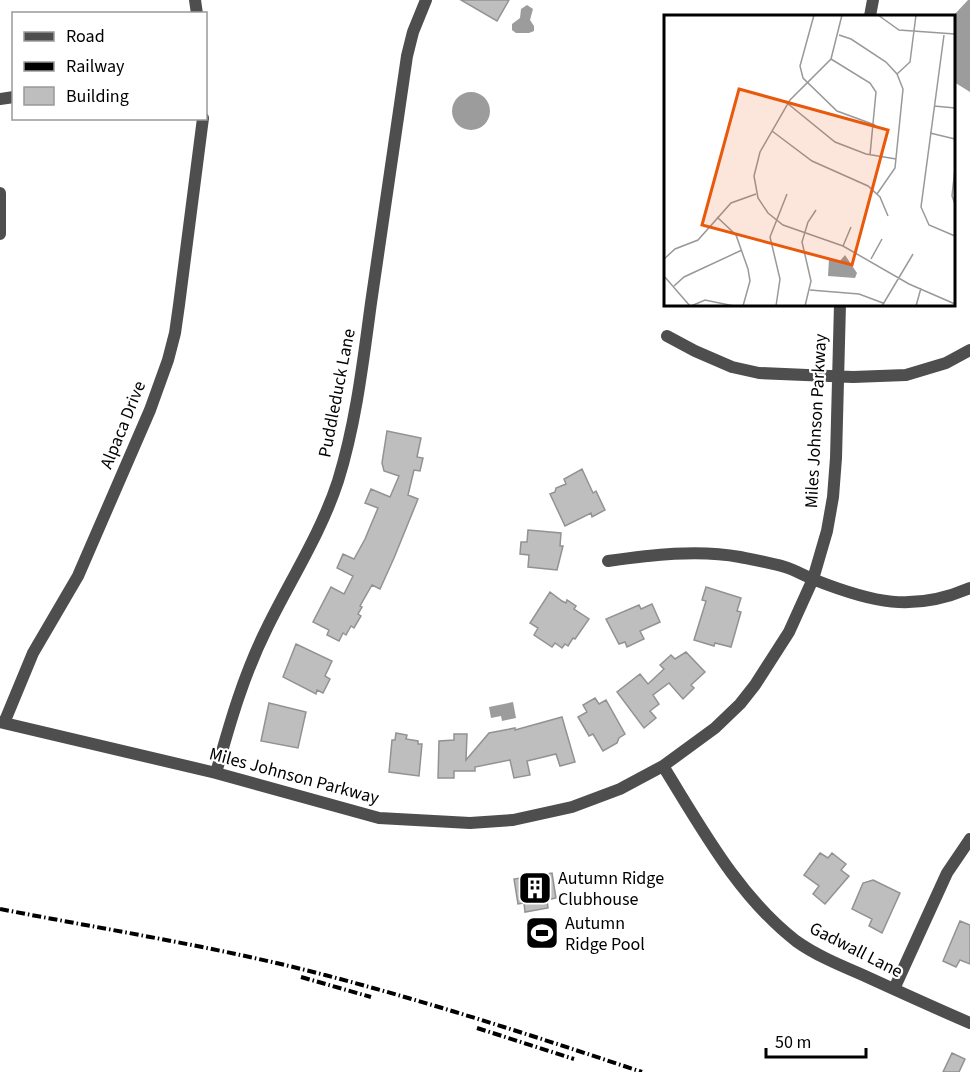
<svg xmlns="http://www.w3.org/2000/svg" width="970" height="1072" viewBox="0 0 970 1072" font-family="'Source Sans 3',sans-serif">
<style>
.water{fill:#9c9c9c}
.building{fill:#bebebe;stroke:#929292;stroke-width:1.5}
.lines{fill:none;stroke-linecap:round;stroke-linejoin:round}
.minor{stroke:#4e4e4e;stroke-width:12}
.rail{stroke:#000;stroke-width:4;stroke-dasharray:9 3 1.5 3;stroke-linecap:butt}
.labels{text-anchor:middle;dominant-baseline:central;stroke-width:4.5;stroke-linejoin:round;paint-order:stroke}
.street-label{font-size:18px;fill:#000;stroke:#fff}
.poi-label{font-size:18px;fill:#000;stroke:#fff;text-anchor:start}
.inset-road{fill:none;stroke:#999;stroke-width:1.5}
.view{fill:#e8590c;fill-opacity:0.15;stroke:#e8590c;stroke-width:3}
.inset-edge{fill:none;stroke:#000;stroke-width:3}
</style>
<rect width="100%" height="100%" fill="#fff"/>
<path class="water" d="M968,0H970V92L954,82L953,16Z
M527,5L533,9L530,20L534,26V31L529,33H516L512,30V24L520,18L521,9Z
M452 111a19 19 0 1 1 38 0a19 19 0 1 1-38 0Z
M513,702L516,718L502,721L501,716L491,718L489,707Z
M546,917L548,919L552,945L550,947L539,949L533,922L534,919Z"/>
<path class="building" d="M461,0H509L497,21Z
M387,431L421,438L417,457L423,458L420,471L414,470L408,495L418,499L394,558L380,589L372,585L360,606L362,607L358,614L361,616L354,628L351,626L346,635L343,633L339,641L327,635L329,630L313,622L331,587L344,594L353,576L337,568L343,554L354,559L365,539L378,508L365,503L371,489L390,497L399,476L384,471L382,463Z
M582,469L593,493L596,491L605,510L592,517L591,513L565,526L550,494L555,492L556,488L566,484L564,479Z
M528,530L561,533L560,546H563L557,570L528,567L529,555L520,554L521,542H527Z
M706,587L741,598L737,611L741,612L731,647L715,643L714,646L694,640L706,601L702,600Z
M550,592L562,601L566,603L567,600L576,606L574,609L589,619L575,639L573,638L568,646L565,644L562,648L555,643L552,647L534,635L538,628L530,623Z
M652,604L660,622L640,631L644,639L627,647L625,642L619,644L606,619L639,605L641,609Z
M296,644L332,661L325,676L330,679L323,693L317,690L316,694L283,677Z
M686,652L705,672L691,685L694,688L683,699L669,683L653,695L659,704L650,711L656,718L644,728L617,692L640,674L648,684L664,669L660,665L671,655L675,659Z
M595,698L599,704L606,700L625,734L619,738L617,743L603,751L593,734L589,736L578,717L587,712L583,705Z
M269,703L306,712L298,748L261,741Z
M562,717L575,762L560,766L556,754L527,761L530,775L514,778L510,760L475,767V771H454V778H438L439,741L454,740V734H467L466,760L489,733L515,728V730Z
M396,733L407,735L406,739L418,741V744H422L419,776L389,772L392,740H395Z
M820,853L828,858L832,853L846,864L841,870L849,876L825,904L813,894L819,886L804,875Z
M552,873L556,898L547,900L548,908L525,912L524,903L518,904L514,879Z
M873,880L900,893L882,933L869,926L872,919L852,909L863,883Z
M960,921L970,925V964L960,960L956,967L943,961Z
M952,1053L965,1059L959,1072H943Z"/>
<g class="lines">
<path class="minor" d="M195,0L197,14
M870,16L873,0
M0,99L14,97
M0,193V234
M667,336L695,351L732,367L759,373L853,377L906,375L946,363L970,350
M608,561C650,555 698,549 740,557C755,560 771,563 785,567C795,570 805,576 815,580C871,602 912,613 970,588
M0,722L216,773L379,818L470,823L513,820L572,807L620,789L663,766L715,728L740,704L755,685L789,632L813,579L827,531L833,497L836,458L840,304
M4,723L33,653L78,576L150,410L168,360L175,333L179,305L203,118
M663,766C701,827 738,896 796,941C817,956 842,966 865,976C900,992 935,1008 970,1023
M216,773C230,722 244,674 267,628C291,579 321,533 338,481C356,423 363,362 371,303C383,220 395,138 407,56L413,32L426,0
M894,989L947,873L970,839"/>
<path class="rail" d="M0,909C108,930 218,947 325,975C432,1003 537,1037 642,1072
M301,977L371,997
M477,1028L574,1059"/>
</g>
<defs>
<symbol id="building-square" viewBox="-11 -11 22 22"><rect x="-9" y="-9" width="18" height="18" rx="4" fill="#000" stroke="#fff"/><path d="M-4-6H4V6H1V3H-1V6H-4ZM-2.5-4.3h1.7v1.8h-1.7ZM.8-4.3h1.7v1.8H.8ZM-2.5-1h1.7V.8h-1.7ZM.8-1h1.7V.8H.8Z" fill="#fff"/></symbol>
<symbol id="stadium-square" viewBox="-11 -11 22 22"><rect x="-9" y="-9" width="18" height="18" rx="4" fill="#000" stroke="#fff"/><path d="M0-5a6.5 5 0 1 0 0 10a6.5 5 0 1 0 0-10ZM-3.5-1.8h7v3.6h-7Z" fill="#fff"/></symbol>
</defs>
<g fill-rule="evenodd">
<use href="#building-square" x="516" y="869" width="38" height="38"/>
<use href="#stadium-square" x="523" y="914" width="38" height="38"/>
</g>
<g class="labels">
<g class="street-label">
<text transform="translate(337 393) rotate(-79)">Puddleduck Lane</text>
<text transform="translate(816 421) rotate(-87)">Miles Johnson Parkway</text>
<text transform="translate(123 425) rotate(-68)">Alpaca Drive</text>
<text transform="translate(294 776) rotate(15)">Miles Johnson Parkway</text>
<text transform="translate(856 950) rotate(27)">Gadwall Lane</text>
</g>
<g class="poi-label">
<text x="558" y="878">Autumn Ridge<tspan x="558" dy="21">Clubhouse</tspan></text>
<text x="565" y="923">Autumn<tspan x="565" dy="21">Ridge Pool</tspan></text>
</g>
</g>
<g transform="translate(664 15)">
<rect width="291" height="291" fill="#fff"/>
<path d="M181,240L193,258L191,263L164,261L165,244L175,247Z" fill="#9c9c9c"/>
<path class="inset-road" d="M150,0L136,51L139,63L173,96L211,110M178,0L167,44L126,85L96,137L90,161L94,183L104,198L119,210L179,231L245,269L291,289M214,0L235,15L291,19M175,20L187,24L222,47L233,59L239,74L231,153L213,179M280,20L257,192L265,210L291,221M167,44L206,68L212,77L206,140M233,59L246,47L252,0M123,88L171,127L202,139L232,144M270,91L291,93M108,116L148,146L204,171L216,182L224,201M266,118L291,124M291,154L288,181L291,189M53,202L72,220L84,254L86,266L79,291M179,231L187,212M0,244L11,234L34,225L67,188L92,179M207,244L218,224M0,261L26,291M10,271L20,262L78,235M146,275L195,279L219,288M27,291L41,285L70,291M112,291L116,264L106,222L123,179M141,291L147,266L138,227L144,207L152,195M218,291L249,239M252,291L257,273"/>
<path class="view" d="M75,74L224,115L188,250L38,210Z"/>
<rect width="291" height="291" class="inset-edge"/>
</g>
<rect x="12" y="12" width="195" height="108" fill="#ffffff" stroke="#999999" stroke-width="1.5"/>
<rect x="24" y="32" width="30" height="9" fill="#4e4e4e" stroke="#999999" stroke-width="1.5"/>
<text x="66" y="42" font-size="18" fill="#000000">Road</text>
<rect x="24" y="62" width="30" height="9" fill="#000000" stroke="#999999" stroke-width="1.5"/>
<text x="66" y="72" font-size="18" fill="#000000">Railway</text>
<rect x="24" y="87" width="30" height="18" fill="#bebebe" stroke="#999999" stroke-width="1.5"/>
<text x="66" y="102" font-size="18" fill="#000000">Building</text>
<path d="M766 1048v9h100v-9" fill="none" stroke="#000000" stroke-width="3"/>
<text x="775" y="1048" font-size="18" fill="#000000" stroke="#ffffff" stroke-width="4.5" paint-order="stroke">50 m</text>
</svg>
